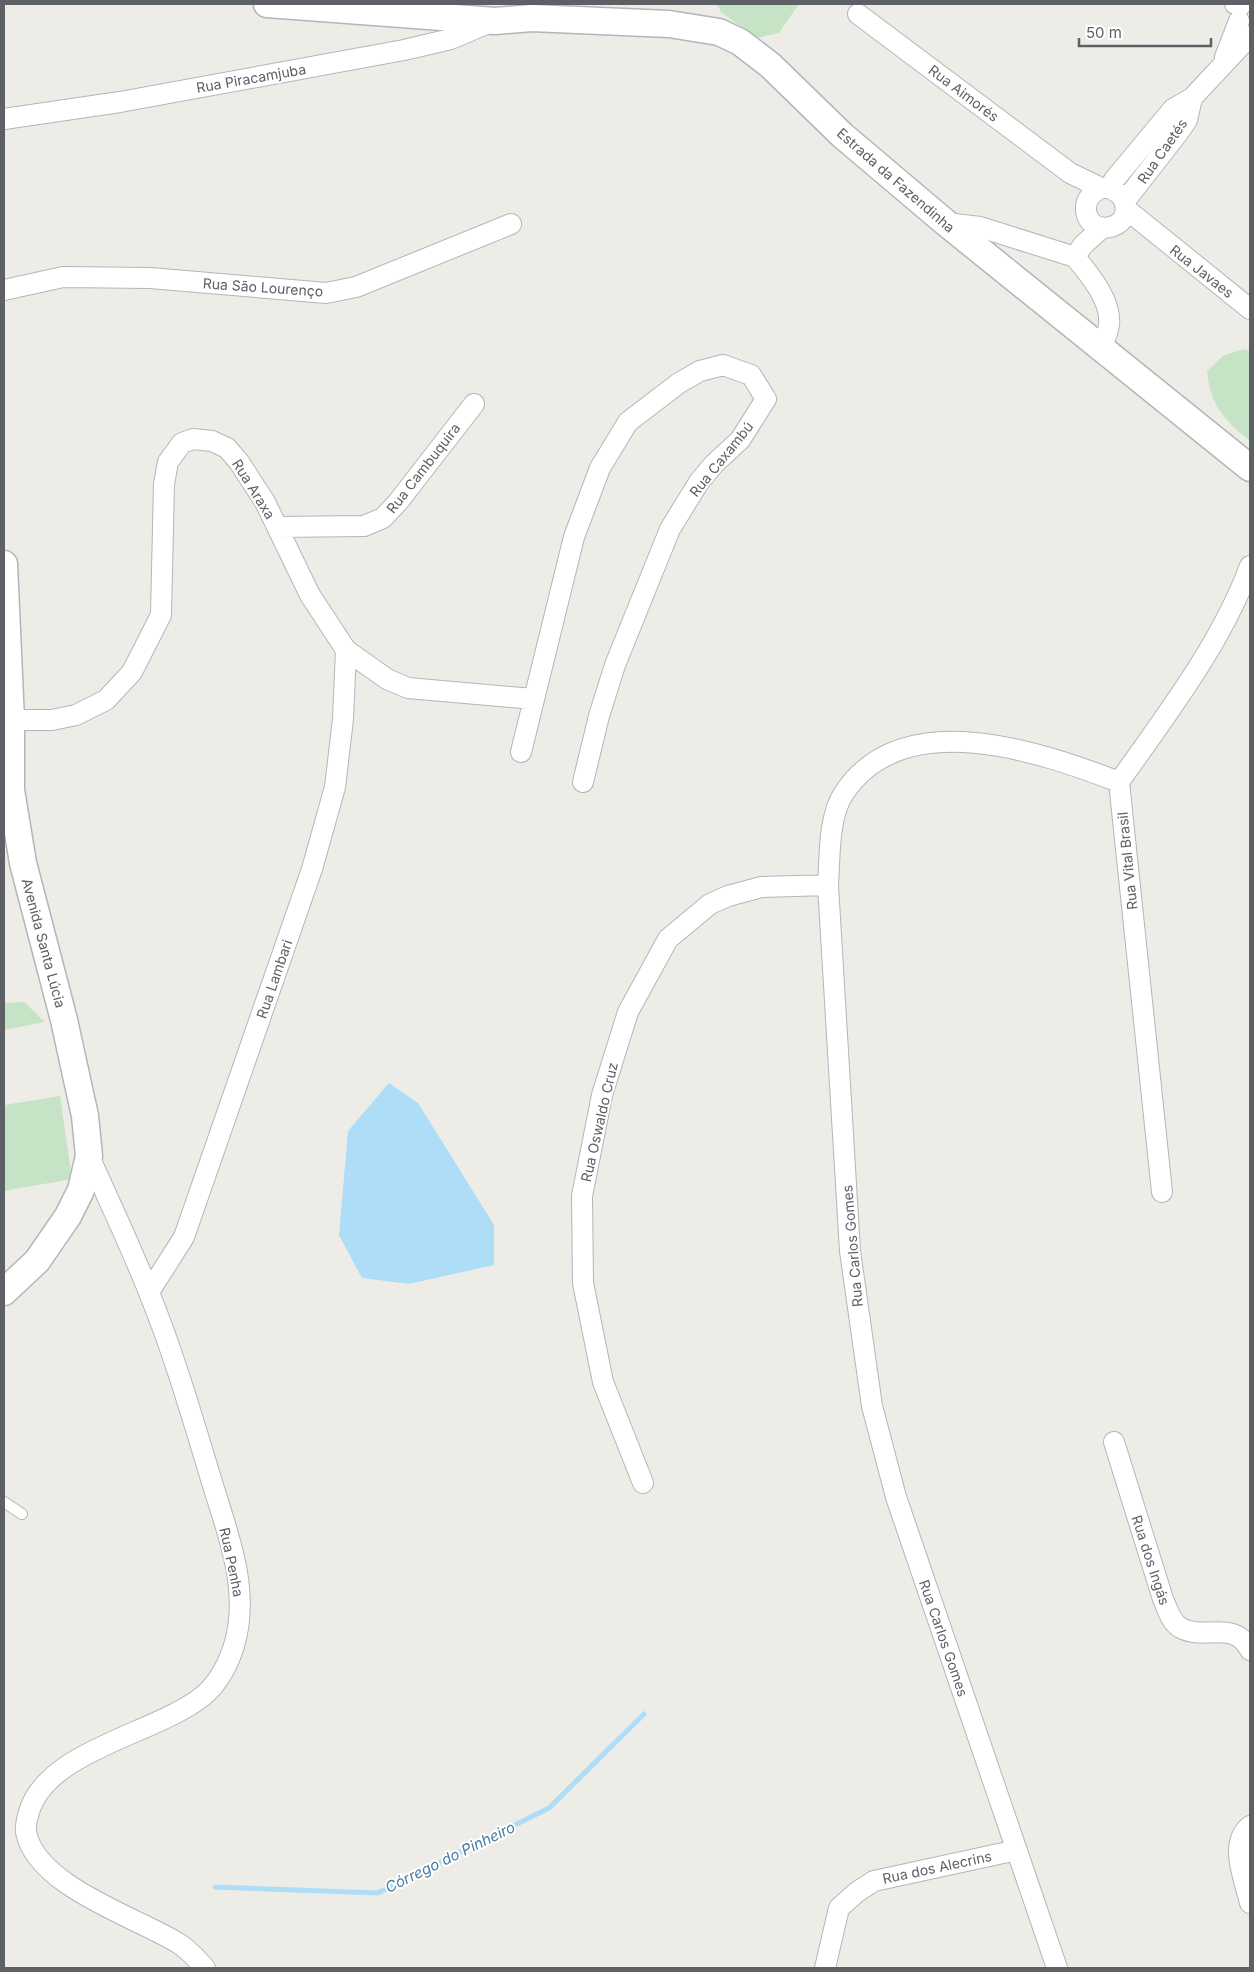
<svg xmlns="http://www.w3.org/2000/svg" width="1254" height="1972" viewBox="0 0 1254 1972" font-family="Inter,sans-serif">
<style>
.green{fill:#c7e3c5}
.water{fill:#adddf7}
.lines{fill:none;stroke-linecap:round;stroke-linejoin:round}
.stream{stroke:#adddf7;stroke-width:5}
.service-casing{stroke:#b3b6b9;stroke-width:12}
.minor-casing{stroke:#b3b6b9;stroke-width:22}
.tertiary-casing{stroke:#b3b6b9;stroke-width:29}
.service{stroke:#fff;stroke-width:10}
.minor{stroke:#fff;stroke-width:20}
.tertiary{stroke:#fff;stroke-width:26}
.labels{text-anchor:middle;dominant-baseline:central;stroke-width:4;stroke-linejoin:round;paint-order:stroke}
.street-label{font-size:14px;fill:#5d6165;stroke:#fff}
.water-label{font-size:15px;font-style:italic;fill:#477aa0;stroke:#fff}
</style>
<rect width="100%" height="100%" fill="#eeece6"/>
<path class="green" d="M717,4H799L779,33L757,38L721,12Z
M1243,349L1250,351V441C1224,420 1210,405 1207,371L1223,356Z
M24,1002L45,1022L4,1030V1003Z
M60,1096L72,1179L4,1191V1105Z"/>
<path class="water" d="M389,1083L418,1103L494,1225V1265L409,1284L362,1278L339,1235L348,1131Z"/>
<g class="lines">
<path class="stream" d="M215,1887L378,1893L549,1808L644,1714"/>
<defs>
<path id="service" d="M4,1502L22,1514"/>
<path id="minor" d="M1235,4L1241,5
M858,14L1070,173L1101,188H1110L1121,195C1141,228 1089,241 1086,210C1085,199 1092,193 1101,188
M1225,57L1239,21
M4,119L120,102L404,50L451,39L491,22
M1110,188L1114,180L1173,109L1192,98L1250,36
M1125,201L1178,133L1187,120L1192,98
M1126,209L1250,309
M946,223L980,227L1075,257
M1075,257C1089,274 1112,301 1109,325C1108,332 1104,341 1102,348
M1075,257L1083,245L1102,228
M4,290L63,277L150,278L326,293L356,287L511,224
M277,527L364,526L383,518L398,502L474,404
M11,720H52L76,715L106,700L132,672L161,615L164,484L168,462L182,443L193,439L212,441L227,448L239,462L265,502L310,595L346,650L387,679L408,688L533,699
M521,752L574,537L600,468L628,422L679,383L700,371L723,365L751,375L766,399L740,440L714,464L699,482L670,529L615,665L599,716L583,782
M89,1156C109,1201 130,1245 148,1290C173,1351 192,1416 211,1479C227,1532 250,1587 235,1642C230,1661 219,1683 203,1696C156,1734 47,1750 29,1812C27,1819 25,1826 26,1832C36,1886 136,1917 178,1943C188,1949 197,1959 205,1968
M1162,1192L1119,782C1167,714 1221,644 1250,566
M149,1292L184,1237L312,869L335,787L343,719L346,650
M1114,1442L1163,1599C1167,1608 1171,1623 1181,1628C1205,1641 1234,1619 1250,1650
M643,1483L603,1382L583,1283L582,1196L602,1095L628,1012L668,939L710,904L728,896L762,887L828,885
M1250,1826C1228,1844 1245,1880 1250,1903
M825,1968L839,1908L857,1892L874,1881L1017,1850
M1057,1968L896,1497L872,1406L850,1251L828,885C830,857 828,817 844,793C903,704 1041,752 1119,782"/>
<path id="tertiary" d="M267,4L495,21L532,18L669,24L719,32L740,42L770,65L842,135L946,223L1250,468
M4,564L11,720V790L23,863L64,1020L85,1116L89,1156L81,1190L68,1216L37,1261L4,1292"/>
</defs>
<use href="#service" class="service-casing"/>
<use href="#minor" class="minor-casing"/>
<use href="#tertiary" class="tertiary-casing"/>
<use href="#service" class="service"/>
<use href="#minor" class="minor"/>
<use href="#tertiary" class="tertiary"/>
</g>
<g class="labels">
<g class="street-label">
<text transform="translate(251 78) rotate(-10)">Rua Piracamjuba</text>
<text transform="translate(964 93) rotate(37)">Rua Aimorés</text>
<text transform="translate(1162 151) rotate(-55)">Rua Caetés</text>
<text transform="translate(896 180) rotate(41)">Estrada da Fazendinha</text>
<text transform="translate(1202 271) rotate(38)">Rua Javaes</text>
<text transform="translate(263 287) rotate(4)">Rua São Lourenço</text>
<text transform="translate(721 459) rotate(-51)">Rua Caxambú</text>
<text transform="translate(423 468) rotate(-52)">Rua Cambuquira</text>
<text transform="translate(254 489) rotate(58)">Rua Araxa</text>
<text transform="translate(1127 861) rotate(-96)">Rua Vital Brasil</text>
<text transform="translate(44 943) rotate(75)">Avenida Santa Lúcia</text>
<text transform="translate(274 979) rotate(-71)">Rua Lambari</text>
<text transform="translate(599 1122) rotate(-77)">Rua Oswaldo Cruz</text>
<text transform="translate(852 1246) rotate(-95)">Rua Carlos Gomes</text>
<text transform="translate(1151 1560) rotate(72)">Rua dos Ingás</text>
<text transform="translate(232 1562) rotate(78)">Rua Penha</text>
<text transform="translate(944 1638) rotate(71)">Rua Carlos Gomes</text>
<text transform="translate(937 1867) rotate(-12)">Rua dos Alecrins</text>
</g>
<g class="water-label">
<text transform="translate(450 1857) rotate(-26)">Córrego do Pinheiro</text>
</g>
</g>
<rect width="1254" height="1972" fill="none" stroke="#5d6165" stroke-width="10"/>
<path d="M1079 38v8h132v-8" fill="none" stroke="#5d6165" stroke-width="2.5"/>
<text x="1086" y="38" font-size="15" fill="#5d6165" stroke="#ffffff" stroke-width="4" paint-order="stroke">50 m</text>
</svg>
